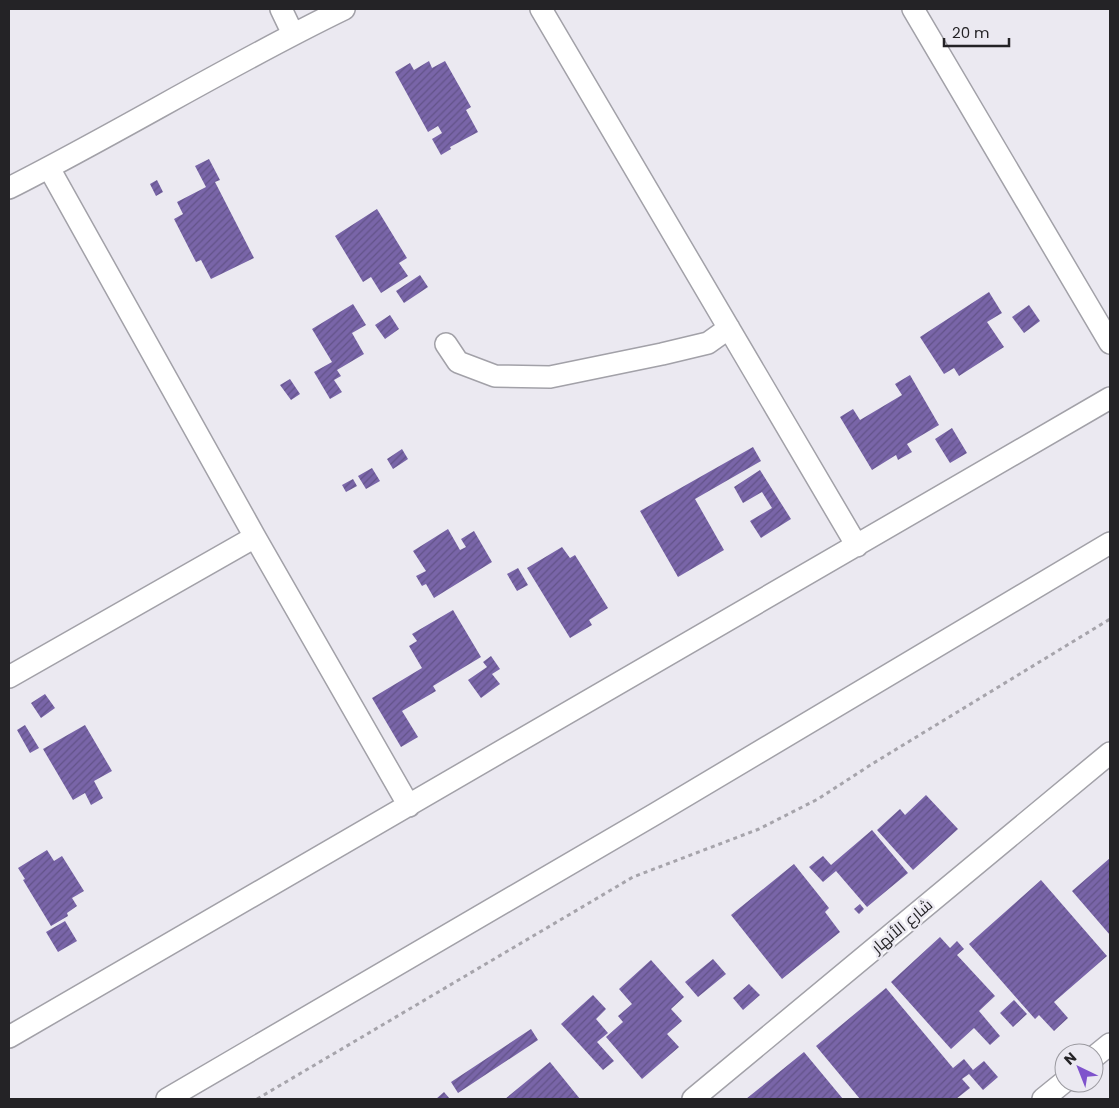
<svg xmlns="http://www.w3.org/2000/svg" width="1119" height="1108" viewBox="0 0 1119 1108" font-family="Poppins,Cairo,sans-serif">
<style>
.building{fill:url(#building-hatch)}
.lines{fill:none;stroke-linecap:round;stroke-linejoin:round}
.minor-casing{stroke:#a2a1a8;stroke-width:24}
.path{stroke:#a6a4ab;stroke-width:3;stroke-dasharray:4 4;stroke-linecap:butt}
.minor{stroke:#fff;stroke-width:21}
.labels{text-anchor:middle;dominant-baseline:central;stroke-width:5;stroke-linejoin:round;paint-order:stroke}
.street-label{font-size:16px;fill:#242326;stroke:#ebe9f1}
</style>
<defs>
<pattern id="building-hatch" width="6" height="6" patternUnits="userSpaceOnUse" patternTransform="scale(1.25)"><rect width="6" height="6" fill="#7965a8"/><path d="M-1 1l2-2M0 6l6-6M5 7l2-2" fill="none" stroke="#635389"/></pattern>
</defs>
<rect width="100%" height="100%" fill="#ebe9f1"/>
<path class="building" d="M429,61L432,68L445,61L471,107L466,110L478,132L450,147L451,149L441,155L432,139L442,133L438,126L428,132L395,72L410,63L414,70Z
M209,159L220,180L215,182L254,258L211,279L201,260L196,262L174,219L183,214L177,202L206,187L195,166Z
M157,180L163,192L156,196L150,184Z
M377,209L407,258L399,263L408,276L381,293L371,277L363,282L335,236Z
M420,275L428,287L404,303L396,291Z
M989,292L1002,313L987,322L1004,347L959,376L954,368L944,374L920,337Z
M353,304L366,325L352,333L364,354L337,370L341,376L334,380L342,392L330,399L314,372L332,362L312,329Z
M1029,305L1040,321L1024,333L1012,317Z
M390,315L399,329L385,339L375,325Z
M910,375L939,425L907,444L912,452L898,460L896,455L872,470L840,417L853,409L860,420L902,395L895,384Z
M290,379L300,394L291,400L280,385Z
M952,428L967,453L950,463L935,439Z
M753,447L761,461L695,499L724,550L678,577L640,511Z
M402,449L408,459L393,469L387,459Z
M372,468L380,481L366,489L358,476Z
M760,470L791,519L761,538L750,521L772,508L762,492L743,503L734,487Z
M353,479L357,486L346,492L342,485Z
M448,529L460,550L466,547L461,539L474,531L492,562L434,598L426,584L422,586L416,576L426,571L413,551Z
M562,547L570,558L575,555L608,608L589,620L592,625L570,638L527,568Z
M518,568L528,585L517,591L507,574Z
M453,610L481,657L433,686L436,691L402,711L418,737L401,747L372,698L422,668L409,646L417,641L412,634Z
M491,656L500,669L492,674L500,684L481,698L468,680L487,667L483,662Z
M45,694L55,708L41,718L31,703Z
M25,725L39,748L30,753L17,730Z
M85,725L112,771L94,781L103,798L91,805L85,793L73,800L43,749Z
M926,795L958,829L913,870L877,830L900,809L905,815Z
M872,830L908,873L867,907L836,871L823,882L809,867L823,856L831,865Z
M47,850L54,861L62,856L84,891L72,898L77,906L67,913L68,916L51,926L23,880L25,879L18,868Z
M1110,858V935L1072,891Z
M794,864L829,908L825,912L840,932L782,979L731,915Z
M1041,880L1107,956L1054,1002L1068,1018L1054,1031L1039,1015L1035,1019L969,944Z
M860,904L864,909L859,914L854,909Z
M65,921L77,941L58,952L46,932Z
M940,937L950,948L957,941L964,949L957,955L995,996L979,1011L1000,1036L990,1045L974,1028L951,1049L891,982Z
M713,959L726,974L698,997L685,982Z
M651,960L684,997L671,1009L682,1021L667,1034L679,1047L642,1079L606,1037L623,1022L618,1016L632,1004L619,989Z
M749,984L760,995L743,1010L733,998Z
M886,988L953,1068L964,1059L973,1070L984,1061L998,1077L983,1090L969,1074L962,1079L970,1088L956,1099H860L816,1046Z
M593,995L606,1009L596,1019L608,1033L597,1042L614,1061L603,1070L561,1024Z
M1014,1000L1027,1014L1013,1027L1000,1013Z
M531,1029L538,1040L458,1093L451,1082Z
M804,1052L843,1099H746Z
M550,1062L580,1099H505Z
M444,1092L450,1099H436Z"/>
<g class="lines">
<defs>
<path id="minor" d="M281,9L293,34
M541,9L857,546
M913,9L1110,343
M49,168L255,537L409,806
M9,188C122,131 230,64 344,9
M446,344L458,362L495,376L550,377L662,354L708,343L729,328
M9,677L255,537
M9,1037L1110,398
M1094,1057L1110,1044
M167,1099L655,814L1110,543
M693,1099L1110,753
M1043,1099L1064,1082"/>
</defs>
<use href="#minor" class="minor-casing"/>
<path class="path" d="M257,1099L633,877L759,829L818,799L872,764L1110,619"/>
<use href="#minor" class="minor"/>
</g>
<g class="labels">
<g class="street-label">
<text transform="translate(902 926) rotate(-40)">شارع الأنهار</text>
</g>
</g>
<rect width="1119" height="1108" fill="none" stroke="#242326" stroke-width="20"/>
<g transform="translate(1079 1068) rotate(317)"><circle r="24" fill="#ebe9f1" stroke="#9b9aa0"/>
<path d="M0-4L9 19L0 12L-9 19Z" fill="#7f53cc"/>
<text y="-8" font-size="14" font-weight="bold" text-anchor="middle" fill="#242326">N</text>
</g>
<path d="M944 38v8h65v-8" fill="none" stroke="#242326" stroke-width="2.5"/>
<text x="952" y="38" font-size="15" fill="#242326" stroke="#ebe9f1" stroke-width="4" paint-order="stroke">20 m</text>
</svg>
